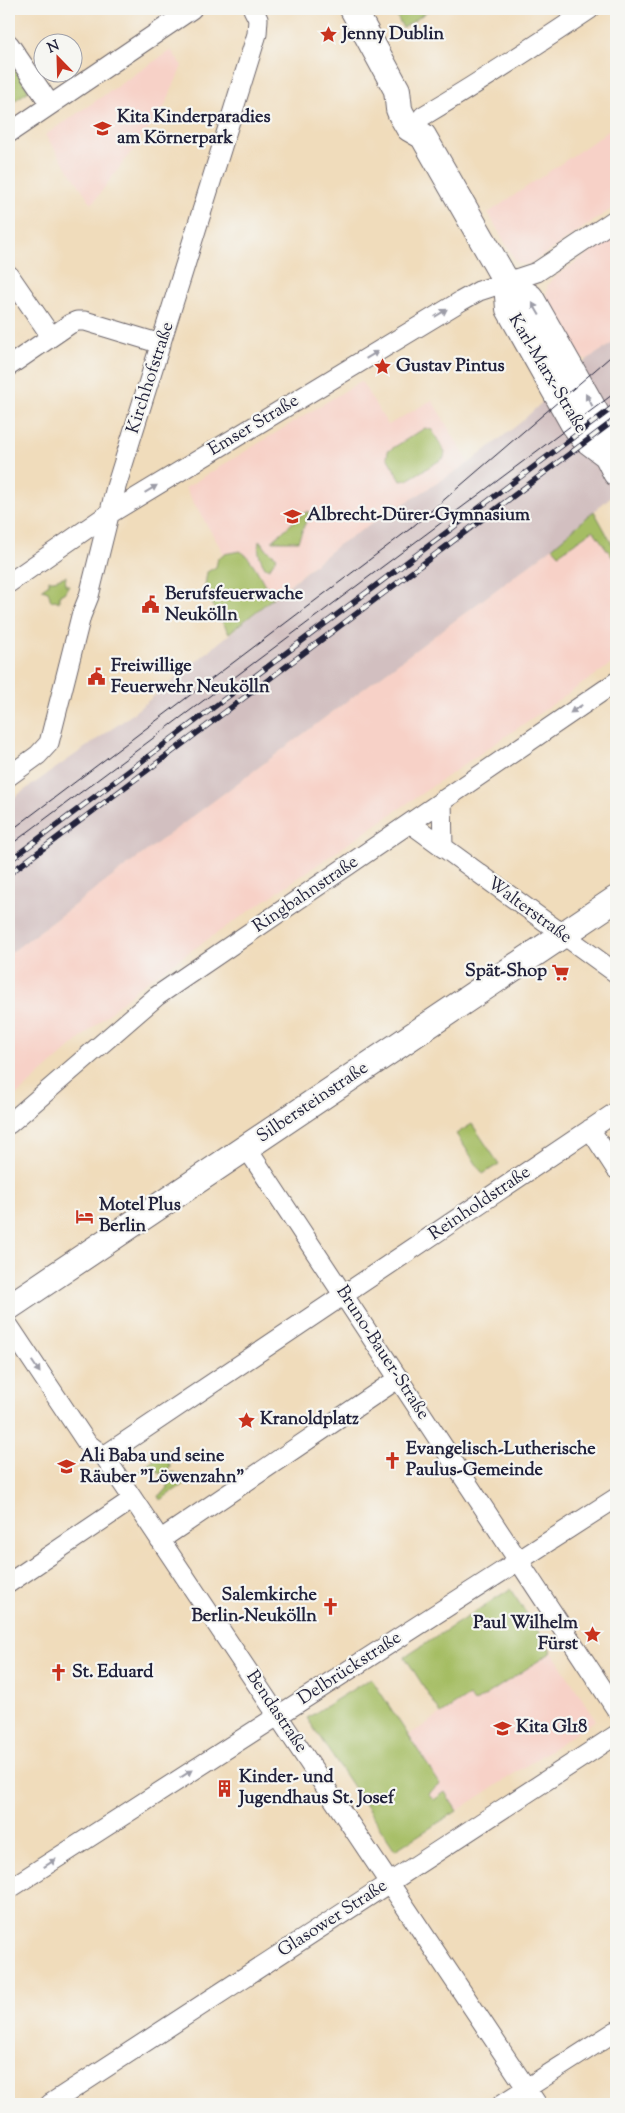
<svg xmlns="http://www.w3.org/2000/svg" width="625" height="2113" viewBox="0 0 625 2113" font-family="'Sorts Mill Goudy',serif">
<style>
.built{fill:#f7d1c7}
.industrial{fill:#d2bfc0}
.green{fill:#a5bd63;stroke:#64704f}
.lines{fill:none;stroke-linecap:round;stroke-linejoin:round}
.street-casing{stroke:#6a6368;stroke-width:21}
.secondary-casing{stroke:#6a6368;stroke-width:28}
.street{stroke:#fff;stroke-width:19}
.secondary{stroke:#fff;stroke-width:26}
.tram{stroke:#22223b;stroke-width:1}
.rail-casing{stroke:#22223b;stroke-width:5.5}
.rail{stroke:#f6f6f2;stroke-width:4;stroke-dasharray:11;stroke-linecap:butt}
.oneway{fill:#9c9ca7}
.labels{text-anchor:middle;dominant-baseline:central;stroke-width:4.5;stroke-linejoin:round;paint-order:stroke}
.poi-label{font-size:18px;font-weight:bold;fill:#22223b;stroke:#f6f6f2;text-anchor:start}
.street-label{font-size:18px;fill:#22223b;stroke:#f6f6f2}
</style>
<rect width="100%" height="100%" fill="#f6f6f2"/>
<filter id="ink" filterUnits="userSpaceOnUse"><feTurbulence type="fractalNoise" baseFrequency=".02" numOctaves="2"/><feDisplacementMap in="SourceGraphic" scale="10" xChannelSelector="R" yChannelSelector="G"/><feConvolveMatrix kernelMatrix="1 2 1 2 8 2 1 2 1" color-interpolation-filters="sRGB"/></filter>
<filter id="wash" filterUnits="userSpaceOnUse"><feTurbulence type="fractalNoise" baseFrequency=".0096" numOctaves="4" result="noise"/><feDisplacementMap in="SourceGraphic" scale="20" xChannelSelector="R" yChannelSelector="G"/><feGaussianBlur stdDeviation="1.12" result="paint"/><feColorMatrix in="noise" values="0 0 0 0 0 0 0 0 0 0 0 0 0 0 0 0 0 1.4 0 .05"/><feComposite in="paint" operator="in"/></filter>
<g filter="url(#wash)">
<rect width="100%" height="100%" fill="#f0dcbb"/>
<path class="built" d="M171,50L182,66L164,108L92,204L45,135Z
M616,126V206L533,262L525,265L516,262L488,213Z
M616,235V341L588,359H578L546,301L547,286L551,280L563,271Z
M361,381L388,425L432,400L469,463L338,545L229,633L204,592L207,572L216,568L218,558L224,554L185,488Z
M594,511L616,551V661L141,985L9,1102V954L553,547Z
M552,1652L596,1720L457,1811L445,1792L432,1799L428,1791L439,1784L409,1735L469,1696L474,1703Z"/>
<path class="industrial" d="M616,341V492L553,547L9,954V801L126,719L338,545L469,463L520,423L588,359Z"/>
<path class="green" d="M393,9H431L403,28Z
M9,61L29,91L9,104Z
M425,428L432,430L445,452L444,458L407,480L401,481L387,457L388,451Z
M308,511L309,514L298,541H272L300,516Z
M594,511L616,551V562L593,530L559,554L553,547Z
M259,541H261L266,549L277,557L269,569L265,567C260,559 257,551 259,541Z
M240,551C254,558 263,585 273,598L229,633L204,592L207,572L216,567L218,558L224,554Z
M66,576L65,585H69L64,593L59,595V602L55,600L51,601L48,591L42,589L49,584V580H54Z
M472,1124L499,1164L483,1174L456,1134Z
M169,1449L173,1455L169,1462L170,1468L160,1474L153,1466L142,1474L140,1470Z
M173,1472L179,1475H186L190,1480L160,1500L158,1496L169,1488L163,1479Z
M510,1589L552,1652L474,1703L469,1696L441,1714L405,1657Z
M371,1678L440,1784L428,1793L434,1800L445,1792L457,1811L395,1850L307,1718Z"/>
</g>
<g filter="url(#ink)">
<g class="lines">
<defs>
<path id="street" d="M9,44L50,104
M423,116C480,82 535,46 590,9
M9,133L192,9
M9,275L51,336
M9,366L70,324L77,321H85L161,344
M9,583L101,519L461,301L479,291L537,272L616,219
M9,776L38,755L49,743L81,616L89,596L116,487L257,34L258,19L253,9
M442,800L443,848
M410,823L616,973
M9,1124L157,996L616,682
M590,1129L616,1169
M246,1147L616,1709
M9,1326L87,1443L104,1456L133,1499L537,2104
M104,1456L616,1112
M160,1540L399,1378
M9,1583L133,1499
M9,1889L616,1498
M50,2104L616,1735
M502,2104L616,2031"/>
<path id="secondary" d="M353,9L397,90L399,109L401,114L409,128L423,136L507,283L509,309L573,423L583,437L607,455
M507,283L530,297L576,378L603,426L607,455L616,473
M9,1307L616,899"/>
</defs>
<use href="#street" class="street-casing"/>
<use href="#secondary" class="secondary-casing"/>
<use href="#street" class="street"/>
<use href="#secondary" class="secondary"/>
<path class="tram" d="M9,832L410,529L616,352
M9,846L616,392"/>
<defs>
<path id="rail" d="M9,861L616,405
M9,874L616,419"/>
</defs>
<use href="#rail" class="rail-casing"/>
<use href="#rail" class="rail"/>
</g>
<defs><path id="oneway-solid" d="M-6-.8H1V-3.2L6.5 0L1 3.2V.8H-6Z" transform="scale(1.25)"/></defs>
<g class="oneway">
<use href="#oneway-solid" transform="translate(536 309) rotate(-120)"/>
<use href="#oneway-solid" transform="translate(441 313) rotate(-32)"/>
<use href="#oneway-solid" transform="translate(372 355) rotate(-31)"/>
<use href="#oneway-solid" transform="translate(589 400) rotate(-119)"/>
<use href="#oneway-solid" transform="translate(151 489) rotate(-31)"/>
<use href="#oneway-solid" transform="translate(576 709) rotate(146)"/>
<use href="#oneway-solid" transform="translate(36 1367) rotate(56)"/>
<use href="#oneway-solid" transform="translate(186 1774) rotate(-33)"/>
<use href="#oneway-solid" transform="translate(50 1863) rotate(-33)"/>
</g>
</g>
<defs>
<symbol id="sight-bare" viewBox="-9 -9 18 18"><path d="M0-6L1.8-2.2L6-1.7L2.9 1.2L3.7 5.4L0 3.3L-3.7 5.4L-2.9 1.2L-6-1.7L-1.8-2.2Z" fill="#c8321e" stroke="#f6f6f2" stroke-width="2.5" paint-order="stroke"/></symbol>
<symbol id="school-bare" viewBox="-9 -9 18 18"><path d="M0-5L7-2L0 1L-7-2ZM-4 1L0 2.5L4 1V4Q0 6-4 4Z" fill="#c8321e" stroke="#f6f6f2" stroke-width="2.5" paint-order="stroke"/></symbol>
<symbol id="civic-bare" viewBox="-9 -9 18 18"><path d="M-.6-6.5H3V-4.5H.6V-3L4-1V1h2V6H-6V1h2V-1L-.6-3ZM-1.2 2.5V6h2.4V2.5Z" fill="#c8321e" stroke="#f6f6f2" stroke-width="2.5" paint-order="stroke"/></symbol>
<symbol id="supermarket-bare" viewBox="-9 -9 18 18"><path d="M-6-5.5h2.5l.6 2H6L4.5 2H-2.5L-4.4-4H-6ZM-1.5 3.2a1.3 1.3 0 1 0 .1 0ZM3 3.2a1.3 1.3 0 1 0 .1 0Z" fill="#c8321e" stroke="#f6f6f2" stroke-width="2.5" paint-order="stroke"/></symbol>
<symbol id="hotel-bare" viewBox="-9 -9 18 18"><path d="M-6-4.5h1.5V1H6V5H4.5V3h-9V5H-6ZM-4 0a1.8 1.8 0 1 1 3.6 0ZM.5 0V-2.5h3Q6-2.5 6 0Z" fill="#c8321e" stroke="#f6f6f2" stroke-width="2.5" paint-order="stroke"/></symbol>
<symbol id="church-bare" viewBox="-9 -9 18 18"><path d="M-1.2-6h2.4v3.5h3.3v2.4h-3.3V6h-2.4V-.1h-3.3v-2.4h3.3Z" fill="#c8321e" stroke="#f6f6f2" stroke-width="2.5" paint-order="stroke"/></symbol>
<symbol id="building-bare" viewBox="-9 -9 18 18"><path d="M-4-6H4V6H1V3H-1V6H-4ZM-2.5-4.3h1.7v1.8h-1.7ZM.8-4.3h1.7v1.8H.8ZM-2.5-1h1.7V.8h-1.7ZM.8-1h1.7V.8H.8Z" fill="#c8321e" stroke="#f6f6f2" stroke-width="2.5" paint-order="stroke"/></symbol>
</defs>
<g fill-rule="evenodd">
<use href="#sight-bare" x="316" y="22" width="25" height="25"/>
<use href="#school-bare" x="90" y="116" width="25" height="25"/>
<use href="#sight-bare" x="370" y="354" width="25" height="25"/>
<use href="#school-bare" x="280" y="504" width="25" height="25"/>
<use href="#civic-bare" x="138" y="592" width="25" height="25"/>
<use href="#civic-bare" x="84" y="664" width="25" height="25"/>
<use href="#supermarket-bare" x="548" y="960" width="25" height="25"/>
<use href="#hotel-bare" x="72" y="1204" width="25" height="25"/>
<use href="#sight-bare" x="234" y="1408" width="25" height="25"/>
<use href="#church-bare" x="380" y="1448" width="25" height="25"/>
<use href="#school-bare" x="54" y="1454" width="25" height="25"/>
<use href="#church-bare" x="318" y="1594" width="25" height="25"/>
<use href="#sight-bare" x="580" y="1622" width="25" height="25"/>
<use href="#church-bare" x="46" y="1660" width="25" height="25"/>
<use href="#school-bare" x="490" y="1716" width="25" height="25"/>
<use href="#building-bare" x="212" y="1776" width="25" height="25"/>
</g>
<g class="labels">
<g class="poi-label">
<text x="342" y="35">Jenny Dublin</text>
<text x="117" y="118">Kita Kinderparadies<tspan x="117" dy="21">am Körnerpark</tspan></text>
<text x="396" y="367">Gustav Pintus</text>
<text x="307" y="516">Albrecht-Dürer-Gymnasium</text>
<text x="165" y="595">Berufsfeuerwache<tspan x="165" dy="21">Neukölln</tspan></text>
<text x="111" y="667">Freiwillige<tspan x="111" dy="21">Feuerwehr Neukölln</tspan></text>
<text x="547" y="972" text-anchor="end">Spät-Shop</text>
<text x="99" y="1206">Motel Plus<tspan x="99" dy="21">Berlin</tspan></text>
<text x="260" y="1420">Kranoldplatz</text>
<text x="406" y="1450">Evangelisch-Lutherische<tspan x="406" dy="21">Paulus-Gemeinde</tspan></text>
<text x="80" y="1457">Ali Baba und seine<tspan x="80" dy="21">Räuber "Löwenzahn"</tspan></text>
<text x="317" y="1596" text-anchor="end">Salemkirche<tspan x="317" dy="21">Berlin-Neukölln</tspan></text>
<text x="578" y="1624" text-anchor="end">Paul Wilhelm<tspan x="578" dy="21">Fürst</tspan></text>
<text x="72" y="1673">St. Eduard</text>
<text x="516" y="1728">Kita Gl18</text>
<text x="239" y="1778">Kinder- und<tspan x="239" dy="21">Jugendhaus St. Josef</tspan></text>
</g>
<g class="street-label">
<text transform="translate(547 374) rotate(59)">Karl-Marx-Straße</text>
<text transform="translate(151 378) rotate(-72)">Kirchhofstraße</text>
<text transform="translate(254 426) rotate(-31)">Emser Straße</text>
<text transform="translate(306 895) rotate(-34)">Ringbahnstraße</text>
<text transform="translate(529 911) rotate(36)">Walterstraße</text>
<text transform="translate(313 1103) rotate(-34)">Silbersteinstraße</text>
<text transform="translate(480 1204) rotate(-34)">Reinholdstraße</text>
<text transform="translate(382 1353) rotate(57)">Bruno-Bauer-Straße</text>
<text transform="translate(350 1669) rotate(-33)">Delbrückstraße</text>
<text transform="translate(276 1712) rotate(56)">Bendastraße</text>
<text transform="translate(333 1919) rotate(-33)">Glasower Straße</text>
</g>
</g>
<rect width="625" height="2113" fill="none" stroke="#f6f6f2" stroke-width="30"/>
<g transform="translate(58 58) rotate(337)"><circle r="24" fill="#f6f6f2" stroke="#a1a1a9"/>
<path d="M0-4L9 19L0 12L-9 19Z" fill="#c8321e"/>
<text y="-8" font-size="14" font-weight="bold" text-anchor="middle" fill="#22223b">N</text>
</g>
</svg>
